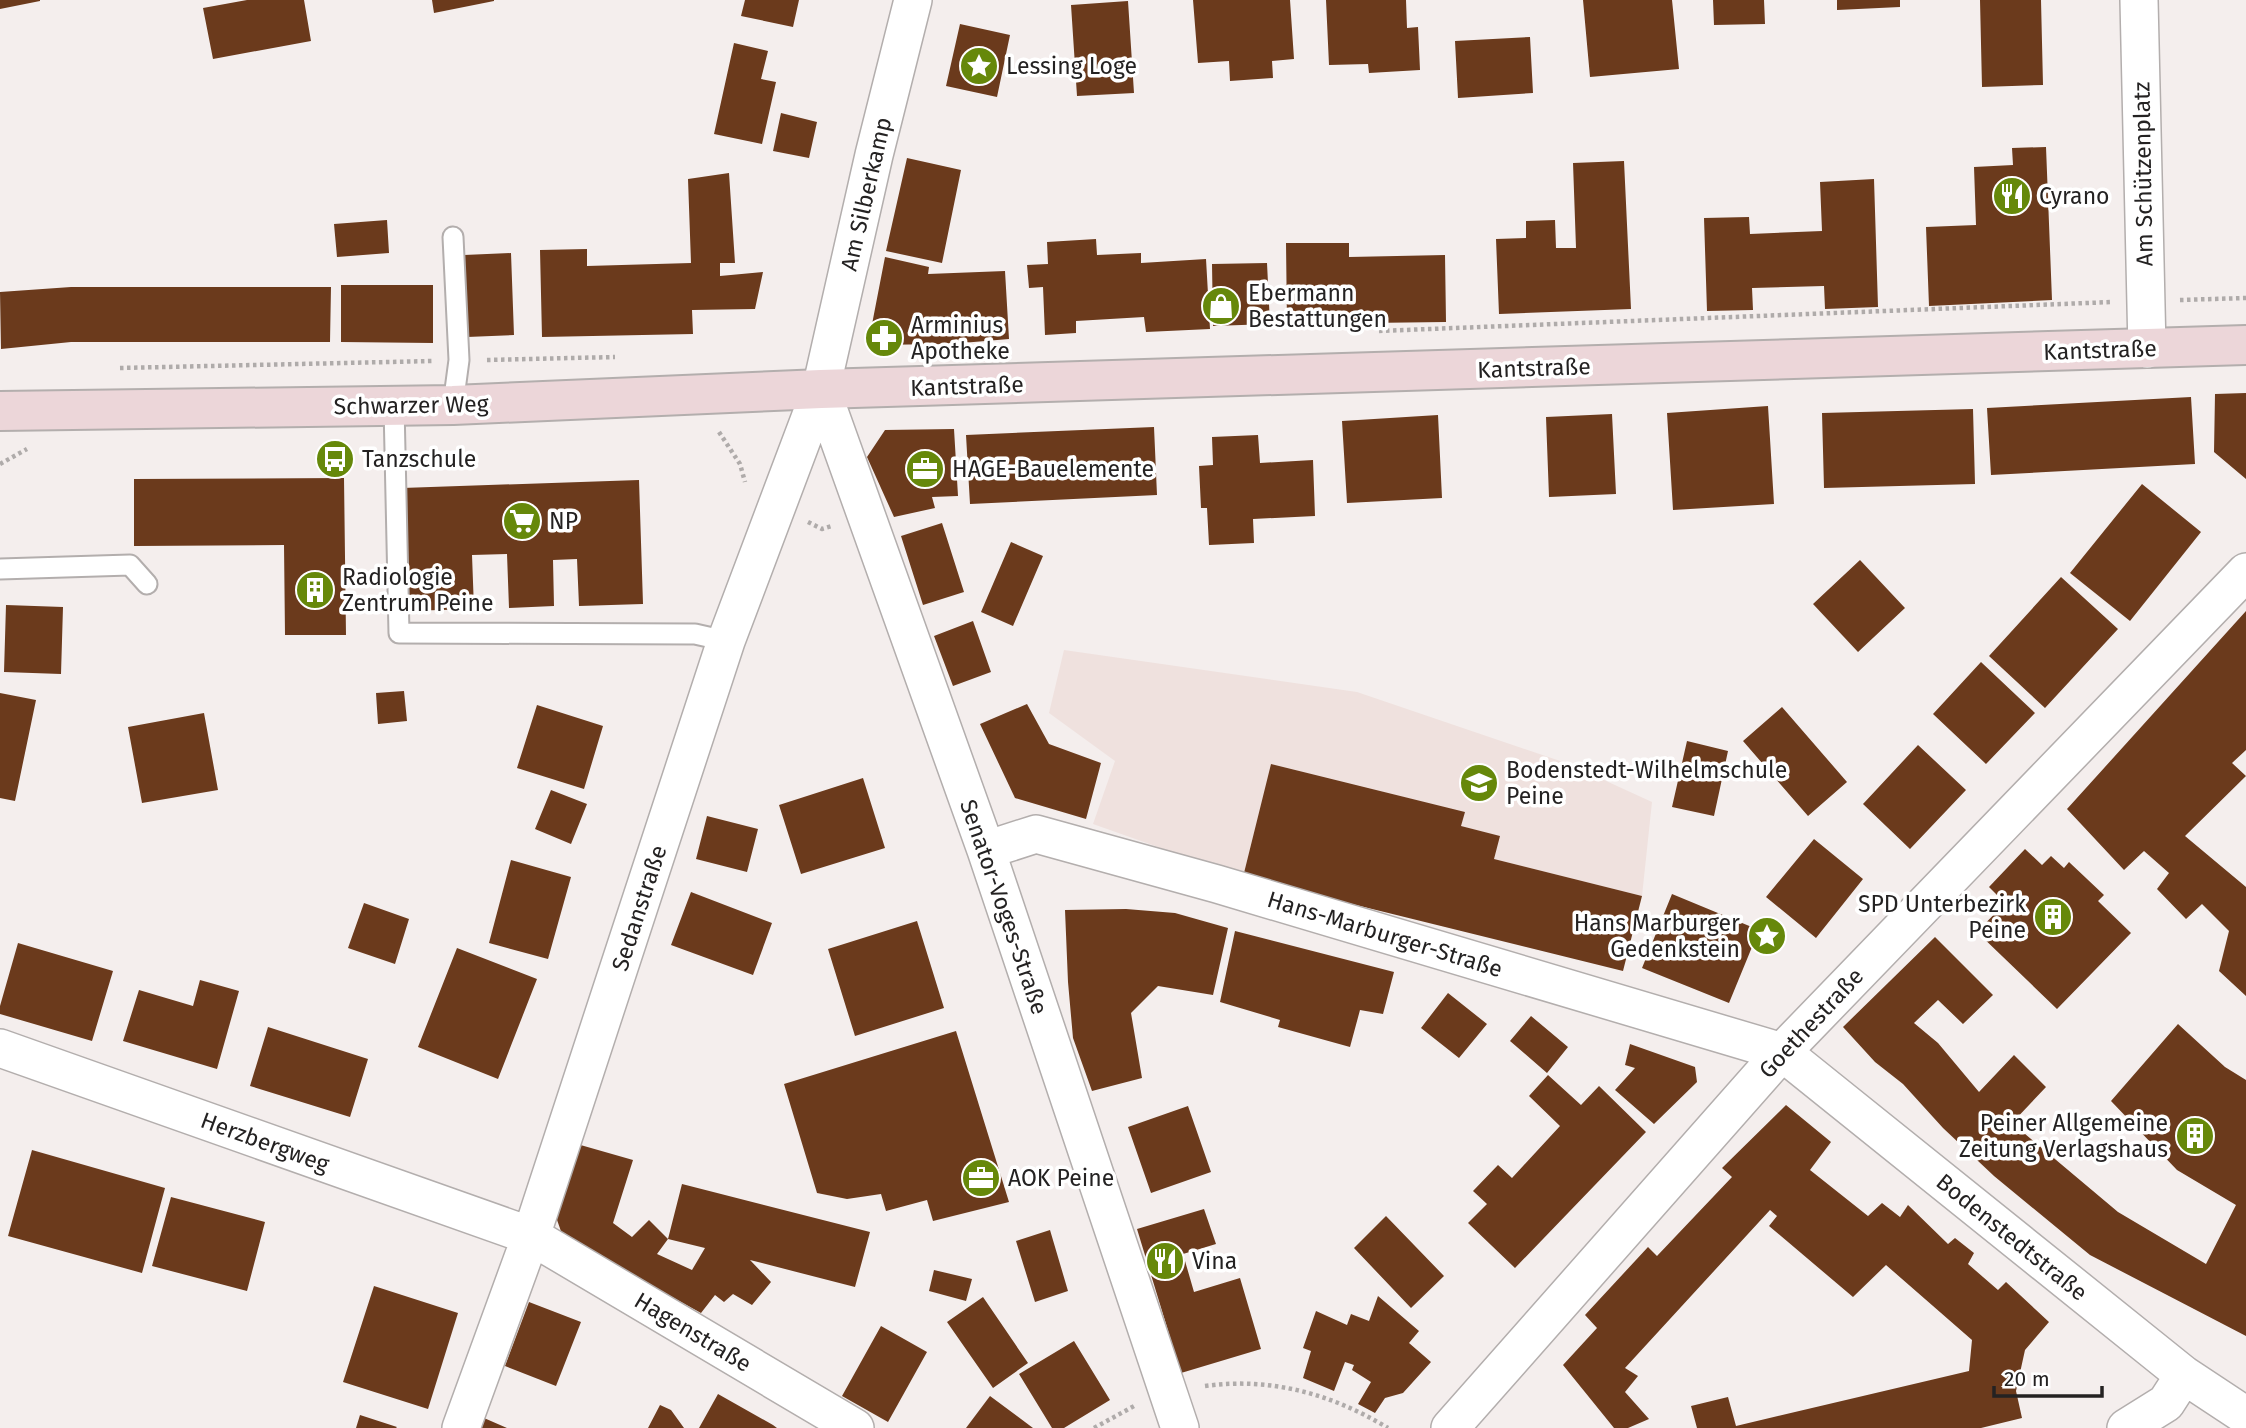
<svg xmlns="http://www.w3.org/2000/svg" width="2246" height="1428" viewBox="0 0 2246 1428" font-family="'Fira Sans',sans-serif">
<style>
.built{fill:#efe1de}
.building{fill:#6b3a1c;fill-rule:evenodd}
.lines{fill:none;stroke-linecap:round;stroke-linejoin:round}
.lane-casing{stroke:#b3aead;stroke-width:23}
.street-casing{stroke:#b3aead;stroke-width:40}
.secondary-casing{stroke:#b3aead;stroke-width:42}
.path{stroke:#afabaa;stroke-width:4.5;stroke-dasharray:3.5 3.5;stroke-linecap:butt}
.lane{stroke:#fff;stroke-width:19}
.street{stroke:#fff;stroke-width:37}
.secondary{stroke:#ecd6d9;stroke-width:38}
.labels{text-anchor:middle;dominant-baseline:central;stroke-width:7;stroke-linejoin:round;paint-order:stroke}
.poi-label{font-size:23px;fill:#242222;stroke:#fff;text-anchor:start}
.street-label{font-size:23px;fill:#242222;stroke:#fff}
</style>
<rect width="100%" height="100%" fill="#f4eeed"/>
<path class="built" d="M1064,650L1357,692L1569,764L1652,802L1642,896L1494,859L1499,836L1461,826L1464,812L1271,764L1243,877L1093,824L1115,761L1049,713Z"/>
<path class="building" d="M0,0H40V1L0,9Z
M247,0H304L311,41L213,59L203,8Z
M432,0H494V1L434,13Z
M745,0H799L793,27L741,16Z
M1193,0H1290L1294,59L1272,61L1273,78L1230,81L1229,61L1198,63Z
M1326,0H1406L1407,28L1418,27L1420,70L1369,73L1368,64L1329,65Z
M1583,0H1672L1679,69L1590,77Z
M1713,0H1764L1765,24L1714,25Z
M1837,0H1900V7L1837,10Z
M1980,0H2041L2043,85L1982,87Z
M1128,1L1134,93L1077,96L1071,5Z
M960,24L1010,35L997,97L946,86Z
M1530,37L1533,93L1458,98L1455,41Z
M734,43L768,51L761,79L776,82L762,144L714,134Z
M781,113L817,122L809,158L773,151Z
M2046,147L2052,300L1929,306L1926,227L1976,225L1974,167L2013,165L2012,148Z
M907,158L961,170L942,263L886,251Z
M1624,161L1631,309L1499,314L1496,239L1526,238V221L1555,220L1556,248H1576L1573,163Z
M729,173L735,263H720V276L763,272L755,309L692,310L693,334L542,337L540,250L587,249V266L691,263L688,179Z
M1874,179L1878,307L1825,309L1824,286L1752,288L1753,310L1707,311L1704,218L1749,217L1750,234L1822,231L1820,182Z
M387,220L389,253L337,257L334,224Z
M1096,239L1097,255L1141,253V263L1206,259L1210,329L1146,332L1144,317L1076,321V333L1045,335L1043,287L1029,288L1027,265L1048,264L1047,242Z
M1286,243H1349V257L1445,255L1446,322L1287,324Z
M511,253L514,335L467,337L464,255Z
M885,257L929,267L928,274L1005,271L1009,339L950,344L868,345Z
M1267,263L1270,324L1213,326L1212,264Z
M341,285H433V343L341,342Z
M71,287H331L330,342H71L1,349L0,292Z
M2246,393V479L2214,452L2215,394Z
M2191,397L2195,464L1991,475L1987,408Z
M1768,406L1774,504L1673,510L1667,413Z
M1973,409L1975,484L1824,488L1822,413Z
M1612,414L1616,494L1549,497L1546,417Z
M1438,415L1442,498L1347,503L1342,421Z
M1154,427L1157,495L970,504L966,435Z
M954,429L958,496L932,497L935,508L894,517L867,457L885,430Z
M1258,435L1260,463L1313,460L1315,516L1253,519L1254,543L1209,545L1207,508H1201L1199,466L1213,465L1212,437Z
M344,478L346,635H285L284,545L134,546V479Z
M639,480L643,604L579,606L577,559L553,560L554,606L509,608L507,554L472,555L474,609L407,611L402,488Z
M2142,484L2201,532L2130,621L2070,573Z
M942,523L964,592L923,605L901,536Z
M1011,542L1043,556L1013,626L981,612Z
M1860,560L1905,608L1858,652L1813,604Z
M2061,577L2118,629L2045,708L1989,656Z
M6,605L63,607L61,674L4,672Z
M2246,611V750L2232,763L2246,776L2185,836L2246,887V996L2219,971L2229,931L2202,904L2186,919L2157,889L2169,873L2144,851L2124,870L2067,809Z
M973,621L991,672L953,686L934,636Z
M1981,662L2035,713L1986,764L1933,714Z
M404,691L407,721L378,724L376,693Z
M0,693L36,700L15,801L0,798Z
M1027,704L1049,744L1101,763L1086,819L1015,798L980,724Z
M537,705L603,726L584,789L517,768Z
M1782,707L1847,782L1808,816L1743,741Z
M204,713L218,790L142,803L128,727Z
M1687,741L1728,751L1714,816L1672,807Z
M1918,745L1966,790L1910,849L1863,804Z
M1271,764L1465,812L1461,826L1500,836L1494,859L1642,896L1623,971L1243,877Z
M863,778L885,848L801,874L779,805Z
M551,790L587,804L571,844L535,829Z
M707,816L758,829L747,872L696,859Z
M1814,839L1863,879L1816,938L1766,897Z
M2025,849L2042,865L2051,856L2064,868L2069,862L2104,895L2098,901L2131,933L2057,1009L1977,932L2005,903L1989,887Z
M511,860L571,877L548,959L489,943Z
M691,892L772,923L753,975L671,945Z
M1672,894L1759,930L1729,1003L1642,968Z
M364,903L409,919L395,964L348,948Z
M1126,909L1175,913L1228,928L1213,995L1158,986L1131,1013L1142,1078L1092,1091L1073,1038L1068,982L1065,910Z
M917,921L944,1008L855,1036L828,949Z
M1235,931L1394,972L1383,1014L1360,1010L1350,1047L1278,1027L1280,1020L1220,1002Z
M1935,937L1993,995L1963,1024L1938,1000L1914,1023L1938,1043L1979,1092L2014,1055L2046,1087L2012,1123L2118,1212L2206,1264L2236,1205L2177,1170L2111,1101L2178,1024L2225,1067L2246,1080V1336L2090,1255L1994,1176L1943,1128L1903,1084L1875,1062L1843,1027Z
M18,943L113,971L92,1041L0,1014V1006Z
M457,948L537,979L498,1079L418,1047Z
M200,980L239,991L217,1069L123,1041L139,990L193,1006Z
M1448,993L1487,1024L1459,1058L1421,1028Z
M1531,1016L1568,1047L1547,1073L1510,1041Z
M268,1027L368,1059L350,1117L250,1086Z
M956,1031L1009,1202L933,1221L927,1200L886,1211L881,1194L847,1199L817,1193L784,1084Z
M1630,1044L1695,1067L1697,1082L1654,1124L1615,1090L1635,1068L1625,1065Z
M1548,1075L1581,1105L1599,1086L1646,1132L1515,1268L1468,1223L1487,1204L1473,1191L1498,1165L1512,1178L1560,1126L1529,1096Z
M1786,1105L1831,1142L1810,1170L1868,1216L1882,1203L1900,1217L1908,1205L1948,1244L1955,1238L1974,1253L1968,1264L1998,1290L2006,1282L2049,1322L2025,1350L2016,1391L2022,1418L1981,1428H1697L1691,1406L1728,1397L1736,1426L1969,1371L1972,1340L1886,1265L1853,1297L1769,1226L1777,1216L1770,1210L1625,1368L1638,1376L1625,1392L1649,1419L1628,1428H1614L1563,1365L1597,1328L1585,1315L1648,1247L1657,1256L1732,1177L1722,1168Z
M1188,1106L1211,1172L1151,1193L1128,1127Z
M577,1144L633,1160L613,1223L632,1237L649,1220L668,1239L682,1184L870,1232L855,1287L750,1260L771,1282L752,1305L733,1294L724,1302L715,1295L701,1313L563,1237L556,1217ZM668,1239L705,1248L692,1270L657,1254Z
M32,1150L165,1188L142,1273L8,1236Z
M171,1197L265,1222L247,1291L152,1266Z
M1204,1209L1216,1244L1183,1254L1194,1292L1240,1278L1261,1349L1181,1373L1137,1229Z
M1386,1216L1444,1276L1411,1308L1354,1248Z
M1050,1230L1068,1291L1035,1302L1016,1241Z
M934,1270L972,1279L966,1301L929,1291Z
M374,1286L458,1313L428,1409L343,1382Z
M1378,1296L1419,1331L1409,1343L1431,1362L1403,1393L1385,1398L1375,1413L1358,1404L1371,1382L1352,1370L1354,1365L1345,1362L1334,1391L1303,1378L1311,1351L1303,1348L1316,1311L1347,1325L1351,1314L1369,1321Z
M983,1297L1028,1363L993,1388L947,1322Z
M529,1302L581,1322L556,1386L505,1366Z
M881,1326L927,1352L888,1422L842,1396Z
M1074,1341L1110,1400L1064,1428H1052L1019,1374Z
M718,1394L773,1425L777,1428H699Z
M990,1396L1033,1428H966Z
M660,1405L671,1410L684,1428H648Z
M360,1415L397,1427L396,1428H356Z
M484,1418L507,1428H480Z"/>
<g class="lines">
<defs>
<path id="lane" d="M453,405L459,360L453,237
M394,406L399,633L695,634L726,641
M0,569L130,565L147,584"/>
<path id="street" d="M2139,0L2147,349
M821,389L986,850L1180,1428
M986,850L1036,834L1217,884L1782,1052L2184,1375L2246,1416
M0,1048L531,1236L855,1428
M461,1428L531,1236L726,641L821,389L874,155L913,0
M1450,1428L1782,1052L2246,572
M2126,1428L2166,1403L2184,1375"/>
<path id="secondary" d="M0,411L453,405L821,389L2246,345"/>
</defs>
<use href="#lane" class="lane-casing"/>
<use href="#street" class="street-casing"/>
<use href="#secondary" class="secondary-casing"/>
<path class="path" d="M2180,300L2246,298
M1379,331L2112,302
M487,360L615,357
M120,368L433,361
M719,432L740,464L745,482
M0,464L27,449
M808,522L822,529L832,526
M1205,1386C1271,1377 1332,1394 1388,1428
M1094,1428L1136,1405"/>
<use href="#lane" class="lane"/>
<use href="#street" class="street"/>
<use href="#secondary" class="secondary"/>
</g>
<defs>
<symbol id="sight-disc" viewBox="-11 -11 22 22"><circle r="9.5" fill="#66880a" stroke="#fff"/><path d="M0-6L1.8-2.2L6-1.7L2.9 1.2L3.7 5.4L0 3.3L-3.7 5.4L-2.9 1.2L-6-1.7L-1.8-2.2Z" fill="#fff"/></symbol>
<symbol id="restaurant-disc" viewBox="-11 -11 22 22"><circle r="9.5" fill="#66880a" stroke="#fff"/><path d="M-5-6h1v4h1v-4h1v4h1v-4h1v5L-1.5 .5V6h-2V.5L-5-1ZM5-6V6H3V1.5H1.5Q1.5-4 5-6Z" fill="#fff"/></symbol>
<symbol id="shop-disc" viewBox="-11 -11 22 22"><circle r="9.5" fill="#66880a" stroke="#fff"/><path d="M-5-2.5h2.3a2.7 3.5 0 0 1 5.4 0H5L5.5 6h-11ZM-1.5-2.5h3a1.5 2.3 0 0 0-3 0Z" fill="#fff"/></symbol>
<symbol id="pharmacy-disc" viewBox="-11 -11 22 22"><circle r="9.5" fill="#66880a" stroke="#fff"/><path d="M-2-6h4v4h4v4h-4v4h-4v-4h-4v-4h4Z" fill="#fff"/></symbol>
<symbol id="bus-disc" viewBox="-11 -11 22 22"><circle r="9.5" fill="#66880a" stroke="#fff"/><path d="M-5-6H5V4H4V6H2V4H-2V6H-4V4H-5ZM-3.5-4V0h7V-4ZM-3.5 1.2v1.5H-2V1.2ZM2 1.2v1.5H3.5V1.2Z" fill="#fff"/></symbol>
<symbol id="office-disc" viewBox="-11 -11 22 22"><circle r="9.5" fill="#66880a" stroke="#fff"/><path d="M-6-3h4V-5.5h4V-3h4V5H-6ZM-1-4.5V-3h2v-1.5ZM-6 0V1H6V0Z" fill="#fff"/></symbol>
<symbol id="supermarket-disc" viewBox="-11 -11 22 22"><circle r="9.5" fill="#66880a" stroke="#fff"/><path d="M-6-5.5h2.5l.6 2H6L4.5 2H-2.5L-4.4-4H-6ZM-1.5 3.2a1.3 1.3 0 1 0 .1 0ZM3 3.2a1.3 1.3 0 1 0 .1 0Z" fill="#fff"/></symbol>
<symbol id="building-disc" viewBox="-11 -11 22 22"><circle r="9.5" fill="#66880a" stroke="#fff"/><path d="M-4-6H4V6H1V3H-1V6H-4ZM-2.5-4.3h1.7v1.8h-1.7ZM.8-4.3h1.7v1.8H.8ZM-2.5-1h1.7V.8h-1.7ZM.8-1h1.7V.8H.8Z" fill="#fff"/></symbol>
<symbol id="school-disc" viewBox="-11 -11 22 22"><circle r="9.5" fill="#66880a" stroke="#fff"/><path d="M0-5L7-2L0 1L-7-2ZM-4 1L0 2.5L4 1V4Q0 6-4 4Z" fill="#fff"/></symbol>
</defs>
<g fill-rule="evenodd">
<use href="#sight-disc" x="957" y="44" width="44" height="44"/>
<use href="#restaurant-disc" x="1990" y="174" width="44" height="44"/>
<use href="#shop-disc" x="1199" y="284" width="44" height="44"/>
<use href="#pharmacy-disc" x="862" y="316" width="44" height="44"/>
<use href="#bus-disc" x="313" y="437" width="44" height="44"/>
<use href="#office-disc" x="903" y="447" width="44" height="44"/>
<use href="#supermarket-disc" x="500" y="499" width="44" height="44"/>
<use href="#building-disc" x="293" y="568" width="44" height="44"/>
<use href="#school-disc" x="1457" y="761" width="44" height="44"/>
<use href="#building-disc" x="2031" y="895" width="44" height="44"/>
<use href="#sight-disc" x="1745" y="914" width="44" height="44"/>
<use href="#building-disc" x="2173" y="1114" width="44" height="44"/>
<use href="#office-disc" x="959" y="1156" width="44" height="44"/>
<use href="#restaurant-disc" x="1143" y="1239" width="44" height="44"/>
</g>
<g class="labels">
<g class="poi-label">
<text x="1006" y="66">Lessing Loge</text>
<text x="2039" y="196">Cyrano</text>
<text x="1248" y="293">Ebermann<tspan x="1248" dy="26">Bestattungen</tspan></text>
<text x="911" y="325">Arminius<tspan x="911" dy="26">Apotheke</tspan></text>
<text x="362" y="459">Tanzschule</text>
<text x="952" y="469">HAGE-Bauelemente</text>
<text x="549" y="521">NP</text>
<text x="342" y="577">Radiologie<tspan x="342" dy="26">Zentrum Peine</tspan></text>
<text x="1506" y="770">Bodenstedt-Wilhelmschule<tspan x="1506" dy="26">Peine</tspan></text>
<text x="2026" y="904" text-anchor="end">SPD Unterbezirk<tspan x="2026" dy="26">Peine</tspan></text>
<text x="1740" y="923" text-anchor="end">Hans Marburger<tspan x="1740" dy="26">Gedenkstein</tspan></text>
<text x="2168" y="1123" text-anchor="end">Peiner Allgemeine<tspan x="2168" dy="26">Zeitung Verlagshaus</tspan></text>
<text x="1008" y="1178">AOK Peine</text>
<text x="1192" y="1261">Vina</text>
</g>
<g class="street-label">
<text transform="translate(2143 174) rotate(-91)">Am Schützenplatz</text>
<text transform="translate(866 194) rotate(-77)">Am Silberkamp</text>
<text transform="translate(2100 350) rotate(-2)">Kantstraße</text>
<text transform="translate(1534 368) rotate(-2)">Kantstraße</text>
<text transform="translate(967 386) rotate(-2)">Kantstraße</text>
<text transform="translate(411 405) rotate(-1)">Schwarzer Weg</text>
<text transform="translate(1004 907) rotate(71)">Senator-Voges-Straße</text>
<text transform="translate(639 908) rotate(-72)">Sedanstraße</text>
<text transform="translate(1385 934) rotate(17)">Hans-Marburger-Straße</text>
<text transform="translate(1811 1023) rotate(-47)">Goethestraße</text>
<text transform="translate(265 1142) rotate(20)">Herzbergweg</text>
<text transform="translate(2012 1237) rotate(39)">Bodenstedtstraße</text>
<text transform="translate(693 1332) rotate(31)">Hagenstraße</text>
</g>
</g>
<path d="M1994 1386v10h108v-10" fill="none" stroke="#242222" stroke-width="3.5"/>
<text x="2004" y="1386" font-size="21" fill="#242222" stroke="#ffffff" stroke-width="5" paint-order="stroke">20 m</text>
</svg>
